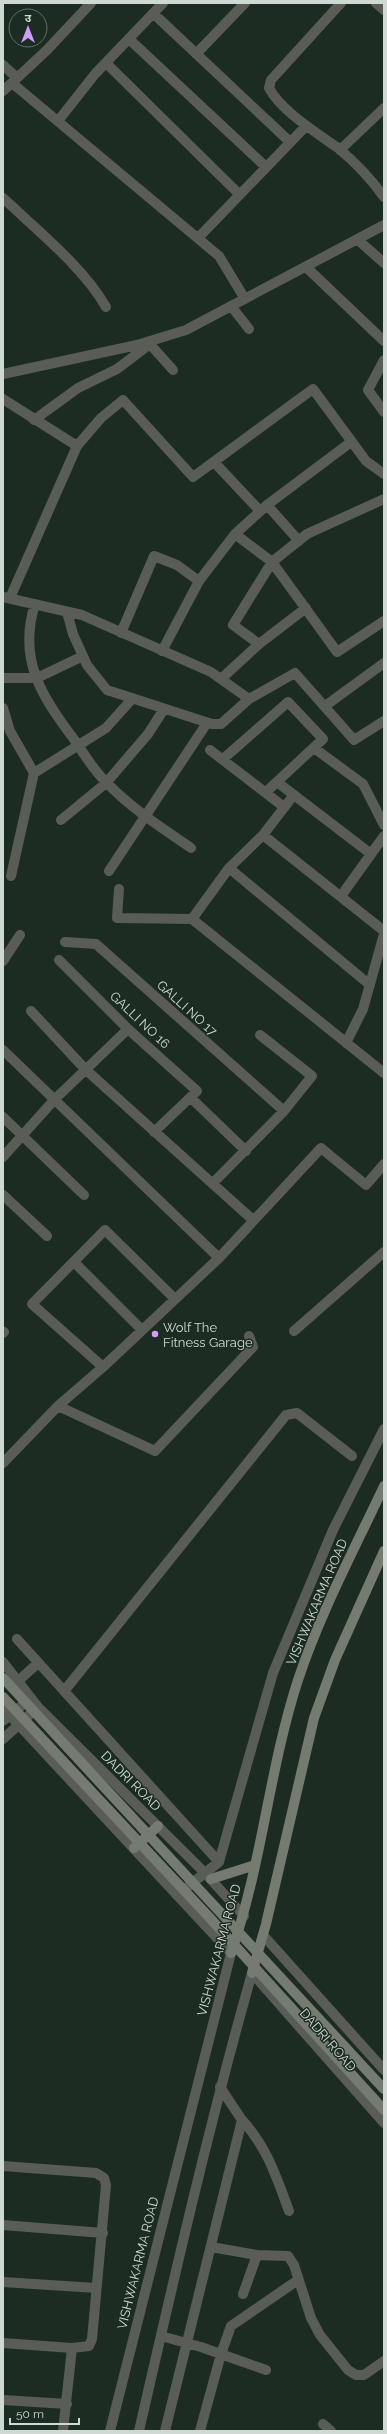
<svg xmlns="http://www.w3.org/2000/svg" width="387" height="2434" viewBox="0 0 387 2434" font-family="Raleway,'Noto Sans Devanagari',sans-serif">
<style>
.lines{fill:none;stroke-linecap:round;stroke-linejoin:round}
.minor{stroke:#595d56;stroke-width:10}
.tertiary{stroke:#595d56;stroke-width:10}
.secondary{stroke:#757b70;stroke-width:10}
.secondary-bridge{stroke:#757b70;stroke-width:10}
.poi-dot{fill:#d39cfc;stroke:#1c2c23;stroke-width:1.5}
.labels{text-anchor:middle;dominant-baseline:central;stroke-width:3;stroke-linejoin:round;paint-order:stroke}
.street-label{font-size:13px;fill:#cfd9d3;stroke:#1c2c23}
.poi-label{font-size:13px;fill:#cfd9d3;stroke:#1c2c23;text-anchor:start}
</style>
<rect width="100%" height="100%" fill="#1c2c23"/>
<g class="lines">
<path class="minor" d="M341,3L271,80L269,88C281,111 317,133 338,148C355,162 371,179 384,197
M376,3L384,10
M154,14L290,142
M129,39L266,167
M196,54L245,3
M106,63L239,194
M3,65L17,78
M12,83L219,256L245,299
M3,91L47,50L91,3
M58,121L95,74L163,3
M340,150L384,108
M3,198C36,229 84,268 106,307
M198,238L306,126
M358,240L384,263
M306,267L384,341
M231,306L249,329
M148,342L173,370
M384,360L368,390L384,412
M3,374L137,345L186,330L384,225
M3,399L77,446L10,598
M34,420L78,388L117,369L150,344
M77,446L101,418L123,400L193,477L313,389L366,461L384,474
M214,462L260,511
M267,505L351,442
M235,534L267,505L299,541
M199,581L235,534L272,562L337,652L384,621
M3,597L82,615L211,672L249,699L295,673L354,740L384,721
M35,604C17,661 43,698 76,742C85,756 95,772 107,783C132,809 162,828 191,848
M67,612L73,634L87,665L107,690L212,724H221L249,699
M121,633L154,556L177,565L199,581L162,651
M259,644L233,625L272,562L307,534L384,499
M3,678H37L83,656
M221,679L259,644L306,608
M325,706L384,663
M3,708L10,731L34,773
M314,748L363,784L384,825
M210,750L284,807
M223,759L288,702L323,739L266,792
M277,782L371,854
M61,820L106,783L148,734L164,709
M263,835L384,931
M229,868L370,985
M109,871L207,723
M11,876L34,773L106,728L132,699
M119,889L117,918L192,919L384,1073
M341,896L384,836
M192,919L229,868L263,835L293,796
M65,942L96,944L284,1111
M59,960L128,1029L197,1091L154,1132
M3,961L20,935
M31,1011L85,1069L253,1220
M346,1043L363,1009L384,934
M3,1050L219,1258
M191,1098L246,1151
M3,1117L84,1195
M3,1157L55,1099L128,1029
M213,1183L284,1111L312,1076L260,1035
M3,1195L47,1236
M74,1262L142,1330
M294,1331L384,1252
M3,1333L4,1332
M103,1367L32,1304L105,1230L175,1299
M58,1406L155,1451L253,1347L249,1336
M3,1463L58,1406L103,1367L219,1258L321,1148L366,1185L384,1164
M17,1639L219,1862
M17,1682L38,1663
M65,1690L286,1415L297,1413L352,1456
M177,1895L219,1862L273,1673L333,1530L384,1429
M242,2120C267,2147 276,2176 289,2211
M3,2166L96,2173L104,2178L106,2185L92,2339L89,2346L72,2348L3,2343
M3,2225L103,2233
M211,2247L257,2255L288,2256L294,2265L311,2318L320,2335L348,2370L356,2375H364L384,2361
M3,2282L96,2288
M243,2294L257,2255
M161,2336L201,2347L266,2370
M3,2400L67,2404
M323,2424L331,2431
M63,2431L72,2348
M165,2431L242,2120L220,2087
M200,2431L221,2354L231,2326L298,2280"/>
<path class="tertiary" d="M3,1662L38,1707L204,1872L244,1916
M3,1708L231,1953L110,2431
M3,1721L31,1698
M3,1739L38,1707
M263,1935L384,2070
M252,1973L384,2123
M139,2431C174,2278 209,2125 252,1973"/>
<path class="secondary" d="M134,1848L158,1826
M211,1879L255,1865
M231,1953C262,1865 269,1769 298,1680C320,1613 354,1550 384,1486
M252,1973L266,1924L314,1718L335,1660L384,1551"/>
<path class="secondary-bridge" d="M3,1678L384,2089
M3,1697L209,1917L384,2110"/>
</g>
<circle class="poi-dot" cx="155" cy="1334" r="4"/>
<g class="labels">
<g class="street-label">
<text transform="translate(187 1008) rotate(42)">GALLI NO 17</text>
<text transform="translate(140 1020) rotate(43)">GALLI NO 16</text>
<text transform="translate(317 1602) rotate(-67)">VISHWAKARMA ROAD</text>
<text transform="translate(131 1781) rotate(45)">DADRI ROAD</text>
<text transform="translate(219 1950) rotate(-75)">VISHWAKARMA ROAD</text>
<text transform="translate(328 2040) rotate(49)">DADRI ROAD</text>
<text transform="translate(138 2263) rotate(-76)">VISHWAKARMA ROAD</text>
</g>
<g class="poi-label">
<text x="163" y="1327">Wolf The<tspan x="163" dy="15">Fitness Garage</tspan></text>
</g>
</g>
<rect width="387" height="2434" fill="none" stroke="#cfd9d3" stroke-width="8"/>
<g transform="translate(28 28)"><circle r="19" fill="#1c2c23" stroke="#647169"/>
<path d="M0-3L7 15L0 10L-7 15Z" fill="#d39cfc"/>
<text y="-6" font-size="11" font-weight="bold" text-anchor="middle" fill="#cfd9d3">उ</text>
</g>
<path d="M10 2418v6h69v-6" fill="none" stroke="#cfd9d3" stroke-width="2"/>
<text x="16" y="2418" font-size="12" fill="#cfd9d3" stroke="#1c2c23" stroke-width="3" paint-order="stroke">50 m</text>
</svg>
